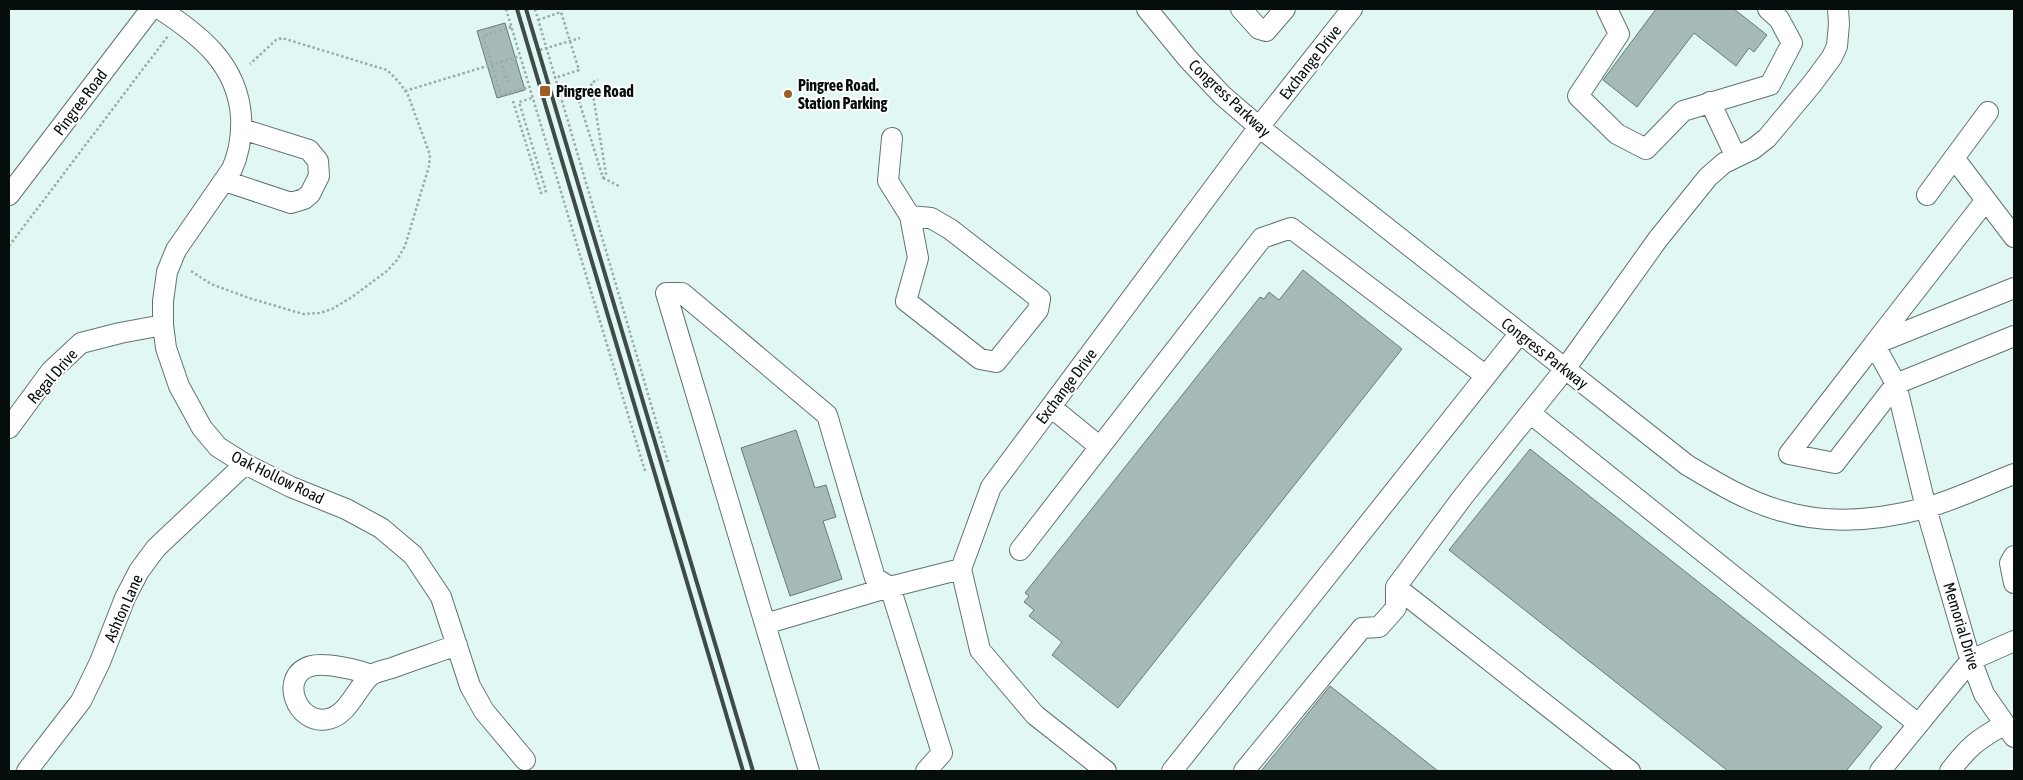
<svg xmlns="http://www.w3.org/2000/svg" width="2023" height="780" viewBox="0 0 2023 780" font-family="'Asap Condensed',sans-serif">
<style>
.building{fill:#a5bab7;stroke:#677b78}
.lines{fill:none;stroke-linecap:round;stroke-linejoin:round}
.minor-casing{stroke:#617472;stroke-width:22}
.path{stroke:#9aaca9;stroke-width:2.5;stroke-dasharray:2.5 2.5;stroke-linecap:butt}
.minor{stroke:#fff;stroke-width:20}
.rail{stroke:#3f4b49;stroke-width:4}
.poi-dot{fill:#9d5e26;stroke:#fff;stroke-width:2}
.labels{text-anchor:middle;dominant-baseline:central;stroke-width:4;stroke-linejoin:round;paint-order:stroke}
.street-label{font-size:16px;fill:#060e0d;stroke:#fff}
.poi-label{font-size:16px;font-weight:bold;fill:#060e0d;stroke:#fff;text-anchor:start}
</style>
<rect width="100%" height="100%" fill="#e1f7f4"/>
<path class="building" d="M1656,9H1734L1767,35L1754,52L1749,48L1736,66L1694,33L1637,107L1603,80Z
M505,23L525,90L497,98L477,31Z
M1303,270L1402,349L1118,708L1052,655L1062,642L1029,616L1034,610L1024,602L1029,596L1025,593L1260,297L1264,299L1269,292L1279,300Z
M796,430L815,488L826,485L836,517L823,521L842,579L790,596L741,448Z
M1530,449L1882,727L1846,771H1728L1449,550Z
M1330,686L1438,771H1261Z"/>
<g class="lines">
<defs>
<path id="minor" d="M160,9C200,35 237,64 241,116C242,135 240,151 232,169L176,250L167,272L163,301V325L166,348L179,386L202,428L218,447L245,464L291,487L346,509L381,528L413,555L441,597L470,686L484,711L525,760
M1147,9L1188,59L1222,95L1259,127L1687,465C1717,483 1748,502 1782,511C1828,525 1880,520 1925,508C1955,500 1985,485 2014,474
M1241,9L1259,29L1266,31L1285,9
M1607,9L1619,34L1578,96L1617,134L1646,149L1683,111L1770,85L1792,43L1779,19L1768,9
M1710,102L1736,157
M892,138L888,181L910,216L931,218L950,229L1040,299L1038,310L996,362L980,359L906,301L918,258L910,216
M1954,158L1988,112
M225,181L291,203L304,199L310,194L319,176L318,161L309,150L242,129
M9,195L151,9
M1927,195L1954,158L2014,237
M2014,336L1896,384L1835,463L1789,454L1874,344L1896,384L1926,508L1968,652L1984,694L2014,737
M1874,344L1986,200
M1875,344L2014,288
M1051,407L1100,447
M1530,413L1918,724
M9,428L51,371L81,343L120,333L163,325
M1020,550L1262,238L1291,228L1486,376
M2014,556L2010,563L2014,583
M1396,587L1630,771
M765,624L890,587L961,569
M371,675C358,670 325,662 311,666C278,675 296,726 328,719C348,715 356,689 370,676C375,672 385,670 392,668C413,660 435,653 457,645
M27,771L81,701L100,662L125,598L139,571L156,548L245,464
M809,771L666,293H682L827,415L875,578L890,587L942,753L926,771
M1106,771L1035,715L980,650L961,569L991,487L1259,127L1352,9
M1172,771L1520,333
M1244,771L1362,628L1379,627L1396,608V587L1462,498L1565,369L1658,239L1708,177L1724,163L1753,149L1767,138L1812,84L1832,57L1837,46L1839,24L1838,9
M1880,771L1971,660L2014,641
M1950,771C1969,746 1977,740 2005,724"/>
</defs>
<use href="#minor" class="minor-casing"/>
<path class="path" d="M506,9L645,471
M535,9L668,462
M538,20L561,12L579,70L555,78
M511,27L483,36L501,95L529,87
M540,50L580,38
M501,61L508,83
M405,91L520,56
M559,92L575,88L603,178L606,174L591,83L598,80
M513,101L541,193L546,191L519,102L532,98
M603,178L621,187
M9,246L168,36
M191,271L211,284L249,298L303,314L320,313L332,309L352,297L387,271L397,260L405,246L429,166L430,155L408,95L399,82L387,70L282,38L276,40L250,64"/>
<use href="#minor" class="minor"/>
<path class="rail" d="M517,9L743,771
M526,9L753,771"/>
</g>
<g class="poi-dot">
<rect x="539" y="85" width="12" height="12" rx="2.5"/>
<circle cx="788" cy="94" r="5"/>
</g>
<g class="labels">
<g class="street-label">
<text transform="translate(1310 62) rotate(-52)">Exchange Drive</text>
<text transform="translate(1230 98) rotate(43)">Congress Parkway</text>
<text transform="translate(80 102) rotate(-53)">Pingree Road</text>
<text transform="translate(1545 353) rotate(38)">Congress Parkway</text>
<text transform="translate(52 376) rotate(-49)">Regal Drive</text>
<text transform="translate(1066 386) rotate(-53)">Exchange Drive</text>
<text transform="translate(278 477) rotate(26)">Oak Hollow Road</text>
<text transform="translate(123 608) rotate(-66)">Ashton Lane</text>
<text transform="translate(1962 626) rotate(73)">Memorial Drive</text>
</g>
<g class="poi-label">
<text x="798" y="85">Pingree Road.<tspan x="798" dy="18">Station Parking</tspan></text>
<text x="556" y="91">Pingree Road</text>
</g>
</g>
<rect width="2023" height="780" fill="none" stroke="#060e0d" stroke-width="20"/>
</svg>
